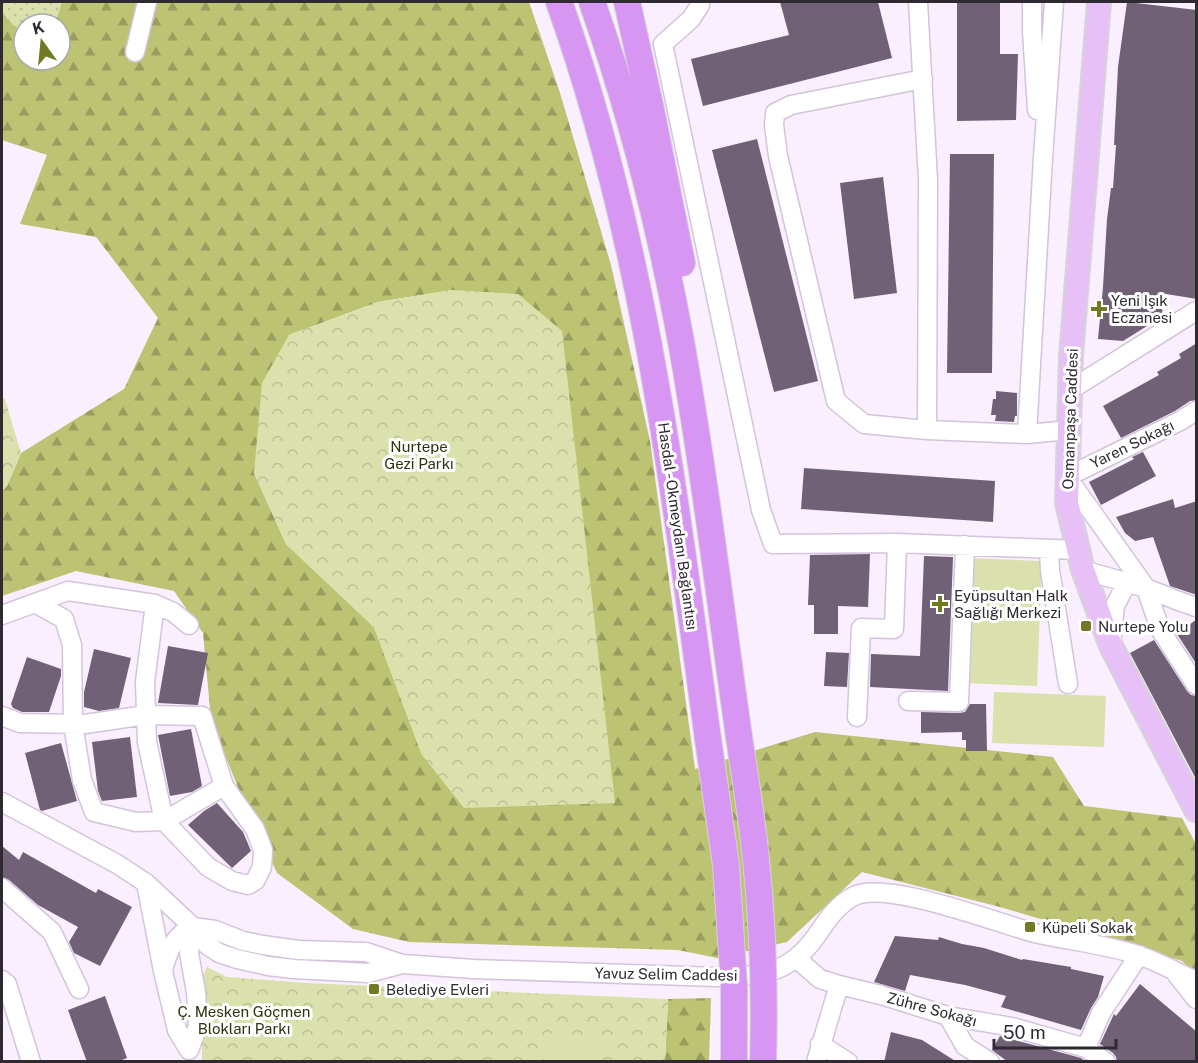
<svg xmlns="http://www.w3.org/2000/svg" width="1198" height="1063" viewBox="0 0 1198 1063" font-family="'Public Sans',sans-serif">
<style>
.grass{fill:url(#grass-dots)}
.forest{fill:url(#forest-firs);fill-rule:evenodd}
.park{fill:url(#park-crowns)}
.pitch{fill:#dbe1ad}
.building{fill:#716177}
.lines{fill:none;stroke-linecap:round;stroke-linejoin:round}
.minor-casing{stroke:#d4c3dc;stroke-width:21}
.major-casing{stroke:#d5d4d6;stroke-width:26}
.highway-casing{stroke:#d5d4d6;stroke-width:28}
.minor{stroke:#fff;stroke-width:18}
.major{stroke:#e8c0f8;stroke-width:22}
.highway{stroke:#d896f3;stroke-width:26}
.highway-bridge-casing{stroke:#d5d4d6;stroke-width:28;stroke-linecap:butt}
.highway-bridge{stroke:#d896f3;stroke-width:26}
.poi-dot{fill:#737922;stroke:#fff;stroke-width:2}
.labels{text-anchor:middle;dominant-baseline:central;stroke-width:6;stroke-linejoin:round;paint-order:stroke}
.poi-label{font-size:15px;fill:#2f2932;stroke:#fff;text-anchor:start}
.street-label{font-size:15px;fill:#2f2932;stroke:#fff}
.park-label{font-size:15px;fill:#30330f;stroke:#fff}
</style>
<defs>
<pattern id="grass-dots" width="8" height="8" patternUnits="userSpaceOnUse" patternTransform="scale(1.5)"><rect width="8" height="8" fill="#dbe1ad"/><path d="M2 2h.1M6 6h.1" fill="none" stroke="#bcc195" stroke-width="1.8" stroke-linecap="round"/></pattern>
<pattern id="forest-firs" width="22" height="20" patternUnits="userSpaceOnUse" patternTransform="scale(1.5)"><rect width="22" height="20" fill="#bcc372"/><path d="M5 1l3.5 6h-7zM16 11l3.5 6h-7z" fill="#999e5e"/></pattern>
<pattern id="park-crowns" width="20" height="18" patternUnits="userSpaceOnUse" patternTransform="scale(1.5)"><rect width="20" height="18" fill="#dbe1ad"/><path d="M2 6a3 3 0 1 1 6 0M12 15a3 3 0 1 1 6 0" fill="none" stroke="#bcc195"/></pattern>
</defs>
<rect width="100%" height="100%" fill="#f9effe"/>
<path class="grass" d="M2,2H62L55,24H24V35L11,24L2,12Z"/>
<path class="forest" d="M62,2H529L560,93L611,265L650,441L695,769L815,732L1053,757L1084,806L1182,818L1196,844V975L1182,961L1000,907L862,872L787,942L717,958L678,950L409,942L353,929L277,873L239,790L211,720L203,633L174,591L76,571L2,596V491L7,486L21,453L124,389L158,318L96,237L20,224L47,155L2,140V12L12,24L24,35V60H60V24H55ZM452,290L422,755L374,627L286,544L254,473L289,335L378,302Z
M711,998L709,1061H665L668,999Z"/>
<path class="park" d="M452,290L518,294L562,331L615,803L464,808L422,755L374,627L286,544L254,473L262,383L289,335L378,302Z
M2,397L5,399L21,453L7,486L2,491Z
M207,967L227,977L306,983L668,999L665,1061H202V977Z"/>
<path class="pitch" d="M968,558L1042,561L1037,686L963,683Z
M994,692L1106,696L1104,747L992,743Z
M550,1033L606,1045L602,1061H544Z"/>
<path class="building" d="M780,2H878L892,58L703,106L691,59L789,35Z
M957,2H1000V54H1018L1016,120L957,121Z
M1127,2L1197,10V299L1160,293L1163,316L1123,341L1098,339L1103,287L1107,219L1111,188H1113L1116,145H1114L1118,67Z
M757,139L818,381L774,392L712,150Z
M950,154H994L992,373H947Z
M883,177L897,293L854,299L840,183Z
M1197,343V400L1190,401L1175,411L1121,438L1103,406L1159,375L1157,372L1181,358L1179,354Z
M996,391L1017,393V416H1015L1014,422L995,421L996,415H991L993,399H996Z
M1143,452L1156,476L1101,505L1089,482L1134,459L1132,457Z
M804,468L995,481L993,522L801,509Z
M1173,499L1175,508L1197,501V595L1170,586L1153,537L1135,541L1125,533L1116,517Z
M870,554L868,607L838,606V634H814V605H808L810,555Z
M924,556L953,557L948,691L870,687L871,654L920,656Z
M1197,619V665L1177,634Z
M1154,640L1187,691L1191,695L1197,696V781L1130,653Z
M168,646L208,653L198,705L158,703Z
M94,649L131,658L119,708L99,711L84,707V692Z
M826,652L849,653L847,687L824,686Z
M27,657L61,669V676L49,712H22L13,708L11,704Z
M970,704H986L987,751H966V740H962V732L921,733V712L959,713L965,712Z
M191,729L202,786L192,792L170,796L158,735Z
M130,737L137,797L102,801L98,791L92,742Z
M61,743L77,801L42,811L40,810L25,753Z
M217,803L243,832L251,851L232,868L188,825L204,811Z
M2,846L19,860L23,852L96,893L98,889L132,907L100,966L74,953L69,942L78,927L38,905L9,880L2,877Z
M895,936L938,940L939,937L962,944L984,948L1022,960L1023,959L1071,967V969L1104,976L1098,997L1091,1008L1081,1030L1001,1007L1006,996L965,985L910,975L905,991L874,982Z
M1140,984L1197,1032V1062H1117L1116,1057L1113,1053L1100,1044L1114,1014L1116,1016Z
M105,996L127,1058L117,1062H87L68,1010Z
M891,1032L922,1040L957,1062H884Z
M1000,1036L1081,1058L1086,1062H1008L992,1050Z"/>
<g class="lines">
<defs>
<path id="minor" d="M700,2V5L691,19L663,44L761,510L773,544L897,543L1078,550
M918,2L928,180L927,430L1027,434
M1032,2V31L1037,110
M1054,2L1043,158L1027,434L1069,430
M135,52L147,2
M923,79L791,105L775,113L774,125L778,156L836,401L864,424L927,430
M1070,390L1196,311
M1196,411L1180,421L1067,477L1146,588L1160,629L1196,685
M1049,549L1050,570L1068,684
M1083,570L1146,588L1176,600L1196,607
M35,603L64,619L72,645L73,724L82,780L94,812L136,822L164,821L224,786
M2,615L68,591L155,604L173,612L189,625
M1111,644L1115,606L1127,582
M908,701L959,702L965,545
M2,716L20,723L85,724L146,715L202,716L224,786L255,829L263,850L262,867L255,881L248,885L232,881L208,867L164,821L147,742L145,682L155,604
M857,717L861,628L894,629L897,543
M2,802L117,864L146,883L193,927L207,945L219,953L237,959L268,966L294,969L368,973L402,964
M146,883L163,971L177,1030L189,1050L198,1026L196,992L189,953L190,940L193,927
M2,888L52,932L79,989
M193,927L215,930L243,941L263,945L298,950L366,952L402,964L474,969L717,977C761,976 789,975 817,935C827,920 837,905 854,896C888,880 996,923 1035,933C1069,941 1105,944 1138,955C1157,961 1178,973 1196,981
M797,959L820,979L839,985L881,995L948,1016L1012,1027L1086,1048L1106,1062
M163,970C168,951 174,935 193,927
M1177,975L1196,999
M2,980L7,984L31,1062
M948,1016L965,1046L990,1062
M820,1044L848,1062
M1086,1048L1101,1013L1139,955
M816,1062L839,985"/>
<path id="major" d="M1099,2L1071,356L1067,503L1083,570L1111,646L1196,810"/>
<path id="highway" d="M559,2C644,240 674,490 708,739
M592,2C630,110 659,223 680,336C704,469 720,603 739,737
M627,2L650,105L682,263"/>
</defs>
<use href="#minor" class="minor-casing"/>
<use href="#major" class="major-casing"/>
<use href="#highway" class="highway-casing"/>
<use href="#minor" class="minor"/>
<use href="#major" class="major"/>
<use href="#highway" class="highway"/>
<defs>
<path id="highway-bridge" d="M739,737C745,777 752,818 756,860C763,927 765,994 763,1062
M708,739L726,865L734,985V1062"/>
</defs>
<use href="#highway-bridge" class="highway-bridge-casing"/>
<use href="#highway-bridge" class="highway-bridge"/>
</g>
<g class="poi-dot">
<path d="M1096 300h6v6h6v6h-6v6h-6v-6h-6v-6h6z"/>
<path d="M937 595h6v6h6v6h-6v6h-6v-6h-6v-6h6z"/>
<rect x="1080" y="620" width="12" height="12" rx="3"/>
<rect x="1024" y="921" width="12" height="12" rx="3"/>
<rect x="368" y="983" width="12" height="12" rx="3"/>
</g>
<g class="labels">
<g class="poi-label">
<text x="1111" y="300">Yeni Işık<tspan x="1111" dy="17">Eczanesi</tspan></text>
<text x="954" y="595">Eyüpsultan Halk<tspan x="954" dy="17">Sağlığı Merkezi</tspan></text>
<text x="1098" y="626">Nurtepe Yolu</text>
<text x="1042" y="927">Küpeli Sokak</text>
<text x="386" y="989">Belediye Evleri</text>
</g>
<g class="street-label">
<text transform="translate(1070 419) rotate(-88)">Osmanpaşa Caddesi</text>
<text transform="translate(1132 444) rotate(-26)">Yaren Sokağı</text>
<text transform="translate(678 526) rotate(82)">Hasdal - Okmeydanı Bağlantısı</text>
<text transform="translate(666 974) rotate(1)">Yavuz Selim Caddesi</text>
<text transform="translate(932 1009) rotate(15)">Zühre Sokağı</text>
</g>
<g class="park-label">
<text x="419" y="446">Nurtepe<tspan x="419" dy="17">Gezi Parkı</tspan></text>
<text x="244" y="1011">Ç. Mesken Göçmen<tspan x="244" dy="17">Blokları Parkı</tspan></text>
</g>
</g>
<rect width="1198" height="1063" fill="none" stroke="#2f2932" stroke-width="6"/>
<g transform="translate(42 42) rotate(345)"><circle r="28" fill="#ffffff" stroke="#aca9ad" stroke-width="1.5"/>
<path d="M0-4.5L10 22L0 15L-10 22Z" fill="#737922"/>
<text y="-9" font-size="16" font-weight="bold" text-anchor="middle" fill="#2f2932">K</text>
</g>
<path d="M994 1039v9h122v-9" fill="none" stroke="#2f2932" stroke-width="3"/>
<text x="1003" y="1039" font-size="18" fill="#2f2932" stroke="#ffffff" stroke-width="4.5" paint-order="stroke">50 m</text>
</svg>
